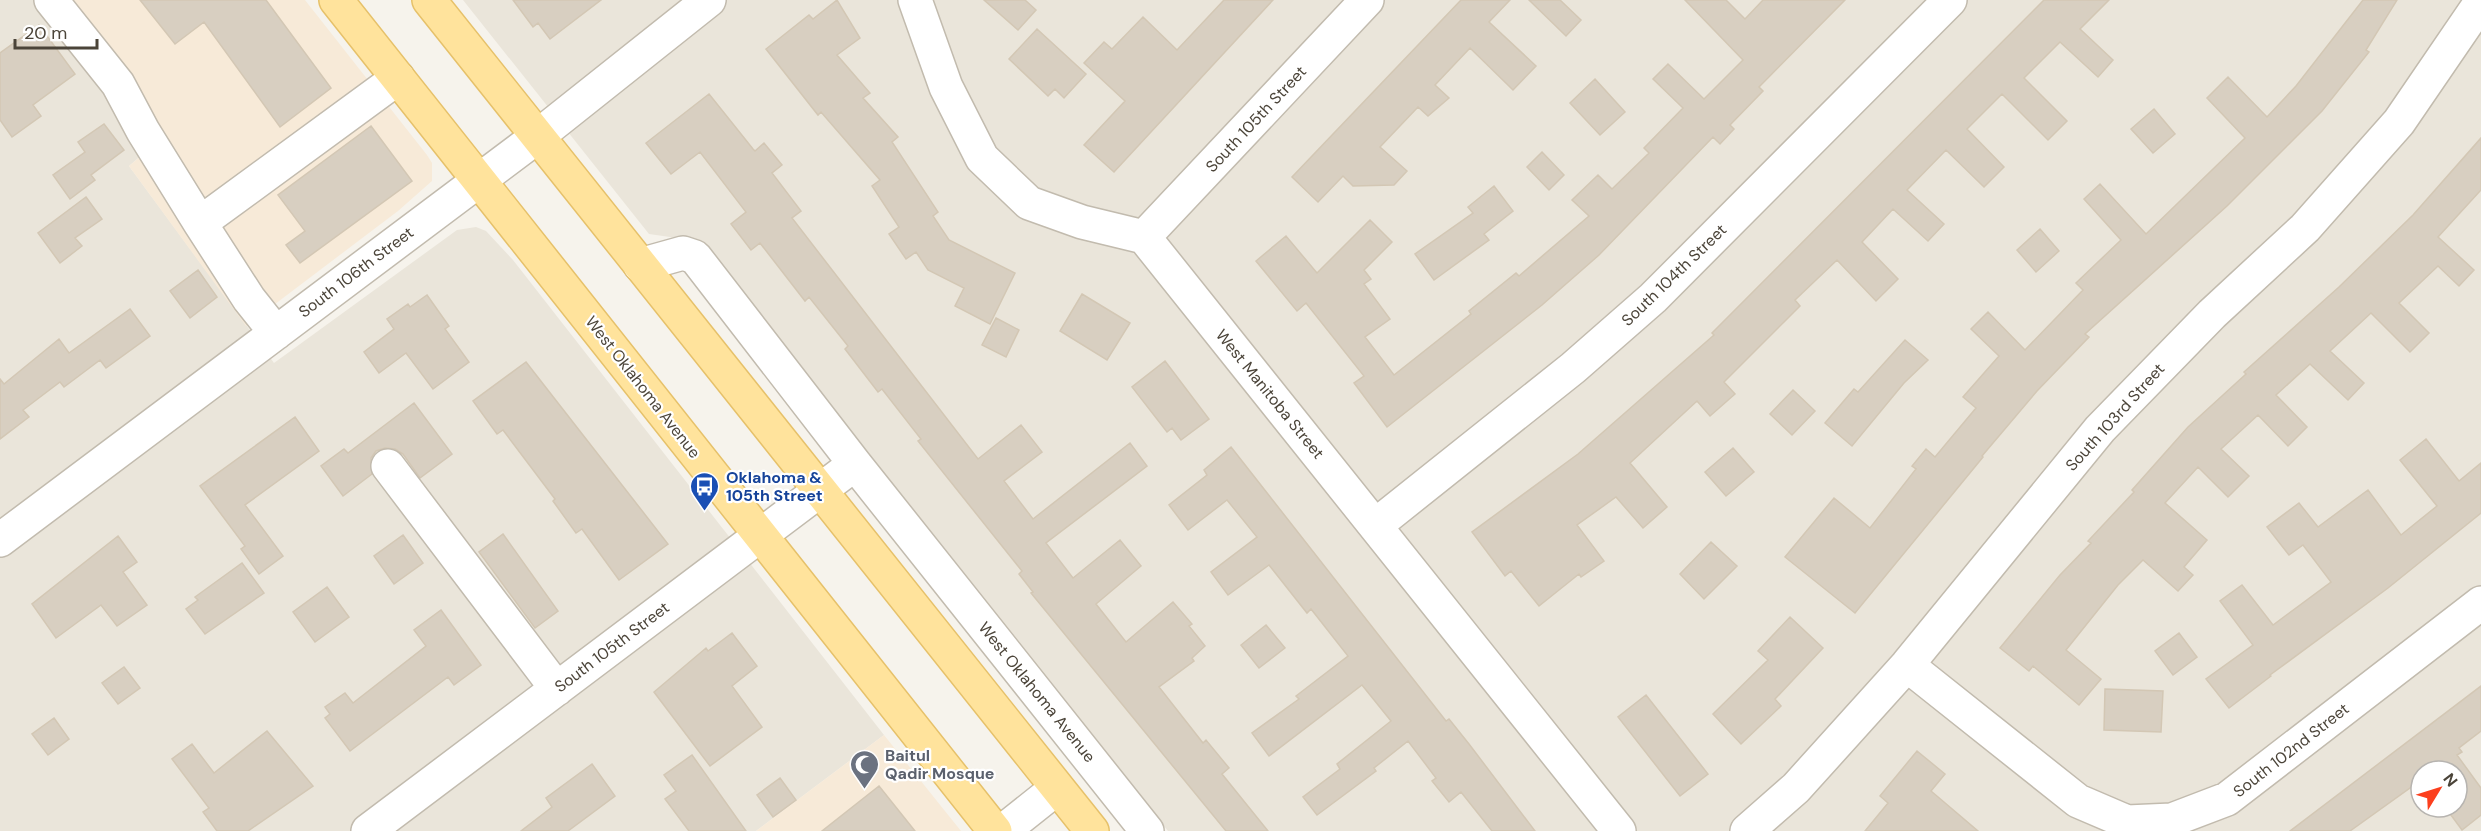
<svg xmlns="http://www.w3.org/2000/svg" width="2481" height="831" viewBox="0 0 2481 831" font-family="'DM Sans',sans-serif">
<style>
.residential{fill:#eae5da;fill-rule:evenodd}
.commercial{fill:#f7ead8}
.building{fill:#d8cfc1;stroke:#d3c7b4;stroke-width:1.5}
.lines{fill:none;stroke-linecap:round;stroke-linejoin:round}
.minor-casing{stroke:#c2bbae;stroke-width:36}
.major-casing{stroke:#e6c16a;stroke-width:36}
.minor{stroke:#fff;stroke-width:33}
.major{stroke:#ffe39c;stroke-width:33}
.labels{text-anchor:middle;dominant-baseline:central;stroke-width:4.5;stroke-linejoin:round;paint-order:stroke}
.street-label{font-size:16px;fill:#4b4439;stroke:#fff}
.transit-label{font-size:16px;font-weight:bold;fill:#164399;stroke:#fff;text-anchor:start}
.worship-label{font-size:16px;font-weight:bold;fill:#5b616d;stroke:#fff;text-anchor:start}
</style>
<rect width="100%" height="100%" fill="#f6f3ec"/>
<path class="residential" d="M0,0H38L113,93L143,154L129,166L274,363L457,230L476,227L486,231L513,260L884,735L756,831H0Z
M463,0H2481V831H1168L727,277L684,239L649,234ZM2421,771H2457V807H2421Z"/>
<path class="commercial" d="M65,0H305L427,155L432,163V181L398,211L246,326L129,166L158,142Z
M884,735L961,831H756Z"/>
<path class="building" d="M140,0H266L331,88L280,127L204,22L175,44Z
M513,0H601L550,39L538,23L533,27Z
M837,0L860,38L837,55L870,93L863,98L898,137L892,142L938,212L933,216L949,240L1015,273L990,324L955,306L964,288L928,270L916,252L906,259L889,234L899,227L872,186L880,180L821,112L818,115L766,49L809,15L813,19Z
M984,0H1025L1036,10L1018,30Z
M1224,0H1273L1114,172L1084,145L1125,101L1084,63L1104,42L1112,49L1143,17L1177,50Z
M1461,0H1510L1489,22L1536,66L1513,90L1470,48L1435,85L1449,98L1428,116L1418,107L1380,147L1407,171L1394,185L1353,186L1343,176L1318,202L1292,177Z
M1529,0H1560L1581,20L1566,36Z
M1685,0H1726L1745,19L1763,0H1845L1759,87L1763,91L1730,125L1734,129L1720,144L1713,137L1599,255L1542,305L1387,427L1354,383L1364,376L1306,303L1297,311L1256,261L1286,236L1317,273L1370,220L1392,242L1364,270L1371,279L1364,284L1390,319L1365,337L1394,375L1471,314L1469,311L1516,273L1519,276L1589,216L1572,200L1598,175L1612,189L1649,153L1644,148L1683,108L1653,79L1668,64L1704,99L1743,60Z
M2044,0H2109L2080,29L2113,60L2098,77L2060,42L2024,78L2067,121L2048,140L2002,94L1967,129L2004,167L1984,187L1946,150L1907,190L1944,224L1928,241L1893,209L1862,242L1898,279L1876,301L1837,260L1795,300L1800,306L1724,382L1735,394L1710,416L1697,401L1630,463L1667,507L1643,528L1616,497L1577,525L1604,561L1581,577L1579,574L1539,606L1511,571L1505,576L1472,532L1578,454L1714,335L1712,333Z
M2363,0H2397L2366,50L2369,52L2322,111L2227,206L2085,334L2089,337L2037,391L1982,456L1983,457L1855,613L1785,557L1834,498L1870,528L1916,469L1912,466L1926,449L1935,457L1976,408L1963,397L1999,356L1971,329L1988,312L2025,350L2083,290L2076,283L2121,240L2084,199L2100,184L2146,234L2245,138L2207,98L2228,77L2267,117L2296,86Z
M39,25L75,74L33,105L41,116L12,137L0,120V53Z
M1037,29L1086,74L1064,98L1055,89L1048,96L1009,59Z
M1595,79L1625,112L1600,135L1570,103Z
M709,94L753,149L755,151L764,143L782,165L772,173L801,211L792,218L978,459L1021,425L1042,452L1004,481L1033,519L1130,443L1147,466L1046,543L1073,578L1120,540L1141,566L1096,604L1126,642L1173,602L1192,624L1189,626L1205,646L1192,658L1194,661L1159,687L1203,743L1206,740L1229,768L1222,774L1268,831H1226L1031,593L1033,592L1019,574L1022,571L918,441L921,439L882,389L878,392L845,349L848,346L809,297L805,301L760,243L751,250L731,224L746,212L700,152L671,174L646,143Z
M2154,109L2175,134L2153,153L2131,129Z
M104,124L124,150L91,175L95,180L70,199L53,175L85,152L78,142Z
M371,126L412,181L300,263L286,245L305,231L278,195Z
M2481,138V190L2438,237L2474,270L2459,286L2438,266L2399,303L2429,333L2410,352L2371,313L2330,351L2364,383L2348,400L2310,364L2276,395L2307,427L2288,446L2258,415L2221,449L2249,476L2228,497L2198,467L2165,503L2207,540L2184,567L2193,575L2178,591L2143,560L2118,585L2066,650L2101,679L2079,705L2033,666L2029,671L2000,648L2060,575L2091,543L2088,541L2134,492L2132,490L2188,427L2246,374L2244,372L2339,287L2413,215Z
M1542,152L1564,175L1549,190L1527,167Z
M1494,186L1513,211L1484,234L1489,240L1434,280L1415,254L1473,213L1468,207Z
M86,197L102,219L75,238L82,246L60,263L38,233Z
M2040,229L2059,251L2036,272L2017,250Z
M198,270L217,297L190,318L170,291Z
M1082,294L1130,323L1107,360L1060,331Z
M427,295L449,326L445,329L469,362L433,389L406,353L379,373L364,352L394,329L387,319L408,304L410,307Z
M130,309L150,336L106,368L100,360L64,387L60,382L23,410L29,417L0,439V379L4,384L59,339L69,353Z
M996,318L1019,330L1006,357L982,345Z
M1905,340L1928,360L1904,383L1852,446L1825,423L1854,389L1858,392Z
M1165,361L1209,419L1181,440L1172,428L1167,432L1132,387Z
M526,362L668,544L619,580L582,529L576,533L553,501L555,499L503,430L497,434L473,401Z
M1793,390L1815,411L1792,435L1770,414Z
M414,403L452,454L420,478L403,454L395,449L385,448L376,451L371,458L372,474L343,496L321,466L344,449L348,453Z
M295,417L319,451L245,505L283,556L259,574L241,549L245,546L200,486Z
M2426,439L2459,481L2481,463V513L2388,588L2270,675L2271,676L2229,708L2206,679L2253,645L2220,601L2242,585L2273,625L2331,582L2303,545L2289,555L2267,527L2299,503L2318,527L2368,490L2401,535L2437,506L2400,460Z
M1231,447L1446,721L1449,719L1469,744L1535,831H1492L1461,792L1449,802L1432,781L1436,778L1408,741L1374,768L1376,771L1317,815L1303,797L1340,769L1337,764L1391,721L1362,685L1269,756L1252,733L1299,699L1296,696L1348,656L1311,609L1307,613L1269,565L1228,595L1211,572L1257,537L1227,500L1188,530L1169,505L1207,475L1204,470Z
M1733,448L1754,472L1726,496L1705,472Z
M503,534L558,611L535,628L479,552Z
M403,535L423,563L394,584L374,556Z
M118,536L137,562L123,572L147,605L117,626L101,605L56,638L32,604Z
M1711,542L1737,566L1704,599L1680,574Z
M242,563L264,593L205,634L186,609L198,600L195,597Z
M327,587L349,617L315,642L293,612Z
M441,610L481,665L454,685L448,677L350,751L325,718L330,714L325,707L345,693L353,703L426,646L414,630Z
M1790,617L1823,648L1775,699L1781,706L1741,744L1713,714L1768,660L1758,651Z
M1266,625L1285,648L1259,668L1241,645Z
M732,633L757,666L732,686L762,727L710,766L654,692L706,648L708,651Z
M2179,633L2197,657L2173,675L2155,651Z
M124,667L140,688L118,704L102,683Z
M2481,686V731L2459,748L2462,752L2457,755L2481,788V815L2462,830L2445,807H2457V771H2421V780L2350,831H2290Z
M2105,689L2163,691L2161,732L2104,730Z
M1646,695L1708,774L1680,796L1618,717Z
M54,718L69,739L48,755L32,734Z
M267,731L313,786L248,831H217L203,812L209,808L172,759L192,744L214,773Z
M1917,751L1945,774L1931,791L1978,831H1865L1888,803L1880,796Z
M692,755L746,831H689L665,799L676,791L664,775Z
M592,764L615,796L568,831H521L552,807L546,798Z
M780,778L796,800L773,817L757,795Z
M879,786L915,831H822Z"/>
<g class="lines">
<defs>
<path id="minor" d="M51,0L118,84L143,131L200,223L249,299L276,333
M915,0L946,87L982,158L1029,203L1082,222L1144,237L1619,831
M200,223L398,78
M1144,237L1367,0
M640,265L683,253L695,257L855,464L1147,831
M388,466L557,689
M1376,525L1573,368L1653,298L1950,0
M0,540L538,136L709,0
M1907,665L2078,801L2127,822L2172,820L2227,799L2481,603
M368,831L855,464
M1003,831L1057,788
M1747,831L1796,788L1907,665L2100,429L2212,314L2305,228L2399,122L2481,2"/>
<path id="major" d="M336,0L995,831
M429,0L1092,831"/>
</defs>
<use href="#minor" class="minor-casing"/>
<use href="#major" class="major-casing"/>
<use href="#minor" class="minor"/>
<use href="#major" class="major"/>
</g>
<defs>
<symbol id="bus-pin" viewBox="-11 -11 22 30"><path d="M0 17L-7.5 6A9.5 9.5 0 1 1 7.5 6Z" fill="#1a4fb4" stroke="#fff"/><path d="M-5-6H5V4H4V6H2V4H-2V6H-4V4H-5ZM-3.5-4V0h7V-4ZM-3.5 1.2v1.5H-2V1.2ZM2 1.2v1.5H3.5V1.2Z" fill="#fff"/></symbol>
<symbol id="mosque-pin" viewBox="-11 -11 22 30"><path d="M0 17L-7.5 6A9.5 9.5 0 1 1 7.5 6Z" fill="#6b7280" stroke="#fff"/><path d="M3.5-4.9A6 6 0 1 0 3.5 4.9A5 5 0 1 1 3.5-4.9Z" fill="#fff"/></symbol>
</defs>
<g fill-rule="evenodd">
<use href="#bus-pin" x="688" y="470" width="33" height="45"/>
<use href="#mosque-pin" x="848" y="748" width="33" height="45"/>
</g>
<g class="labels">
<g class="street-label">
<text transform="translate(1256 119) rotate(-47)">South 105th Street</text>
<text transform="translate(356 272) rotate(-37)">South 106th Street</text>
<text transform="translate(1674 275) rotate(-44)">South 104th Street</text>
<text transform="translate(643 387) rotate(52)">West Oklahoma Avenue</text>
<text transform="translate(1270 394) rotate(51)">West Manitoba Street</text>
<text transform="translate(2115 417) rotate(-48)">South 103rd Street</text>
<text transform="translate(612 647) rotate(-37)">South 105th Street</text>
<text transform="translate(1037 692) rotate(51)">West Oklahoma Avenue</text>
<text transform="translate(2291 750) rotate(-38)">South 102nd Street</text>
</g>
<g class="transit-label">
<text x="726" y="477">Oklahoma &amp;<tspan x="726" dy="18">105th Street</tspan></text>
</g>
<g class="worship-label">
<text x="885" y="755">Baitul<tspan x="885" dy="18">Qadir Mosque</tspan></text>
</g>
</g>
<g transform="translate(2439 789) rotate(52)"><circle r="28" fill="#ffffff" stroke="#b7b4b0" stroke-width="1.5"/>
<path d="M0-4.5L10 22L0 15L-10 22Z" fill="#fc3f1d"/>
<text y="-9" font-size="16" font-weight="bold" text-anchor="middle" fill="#4b4439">N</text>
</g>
<path d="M15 39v9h82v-9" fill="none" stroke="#4b4439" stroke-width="3"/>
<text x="24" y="39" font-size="18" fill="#4b4439" stroke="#ffffff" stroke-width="4.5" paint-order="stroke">20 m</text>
</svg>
